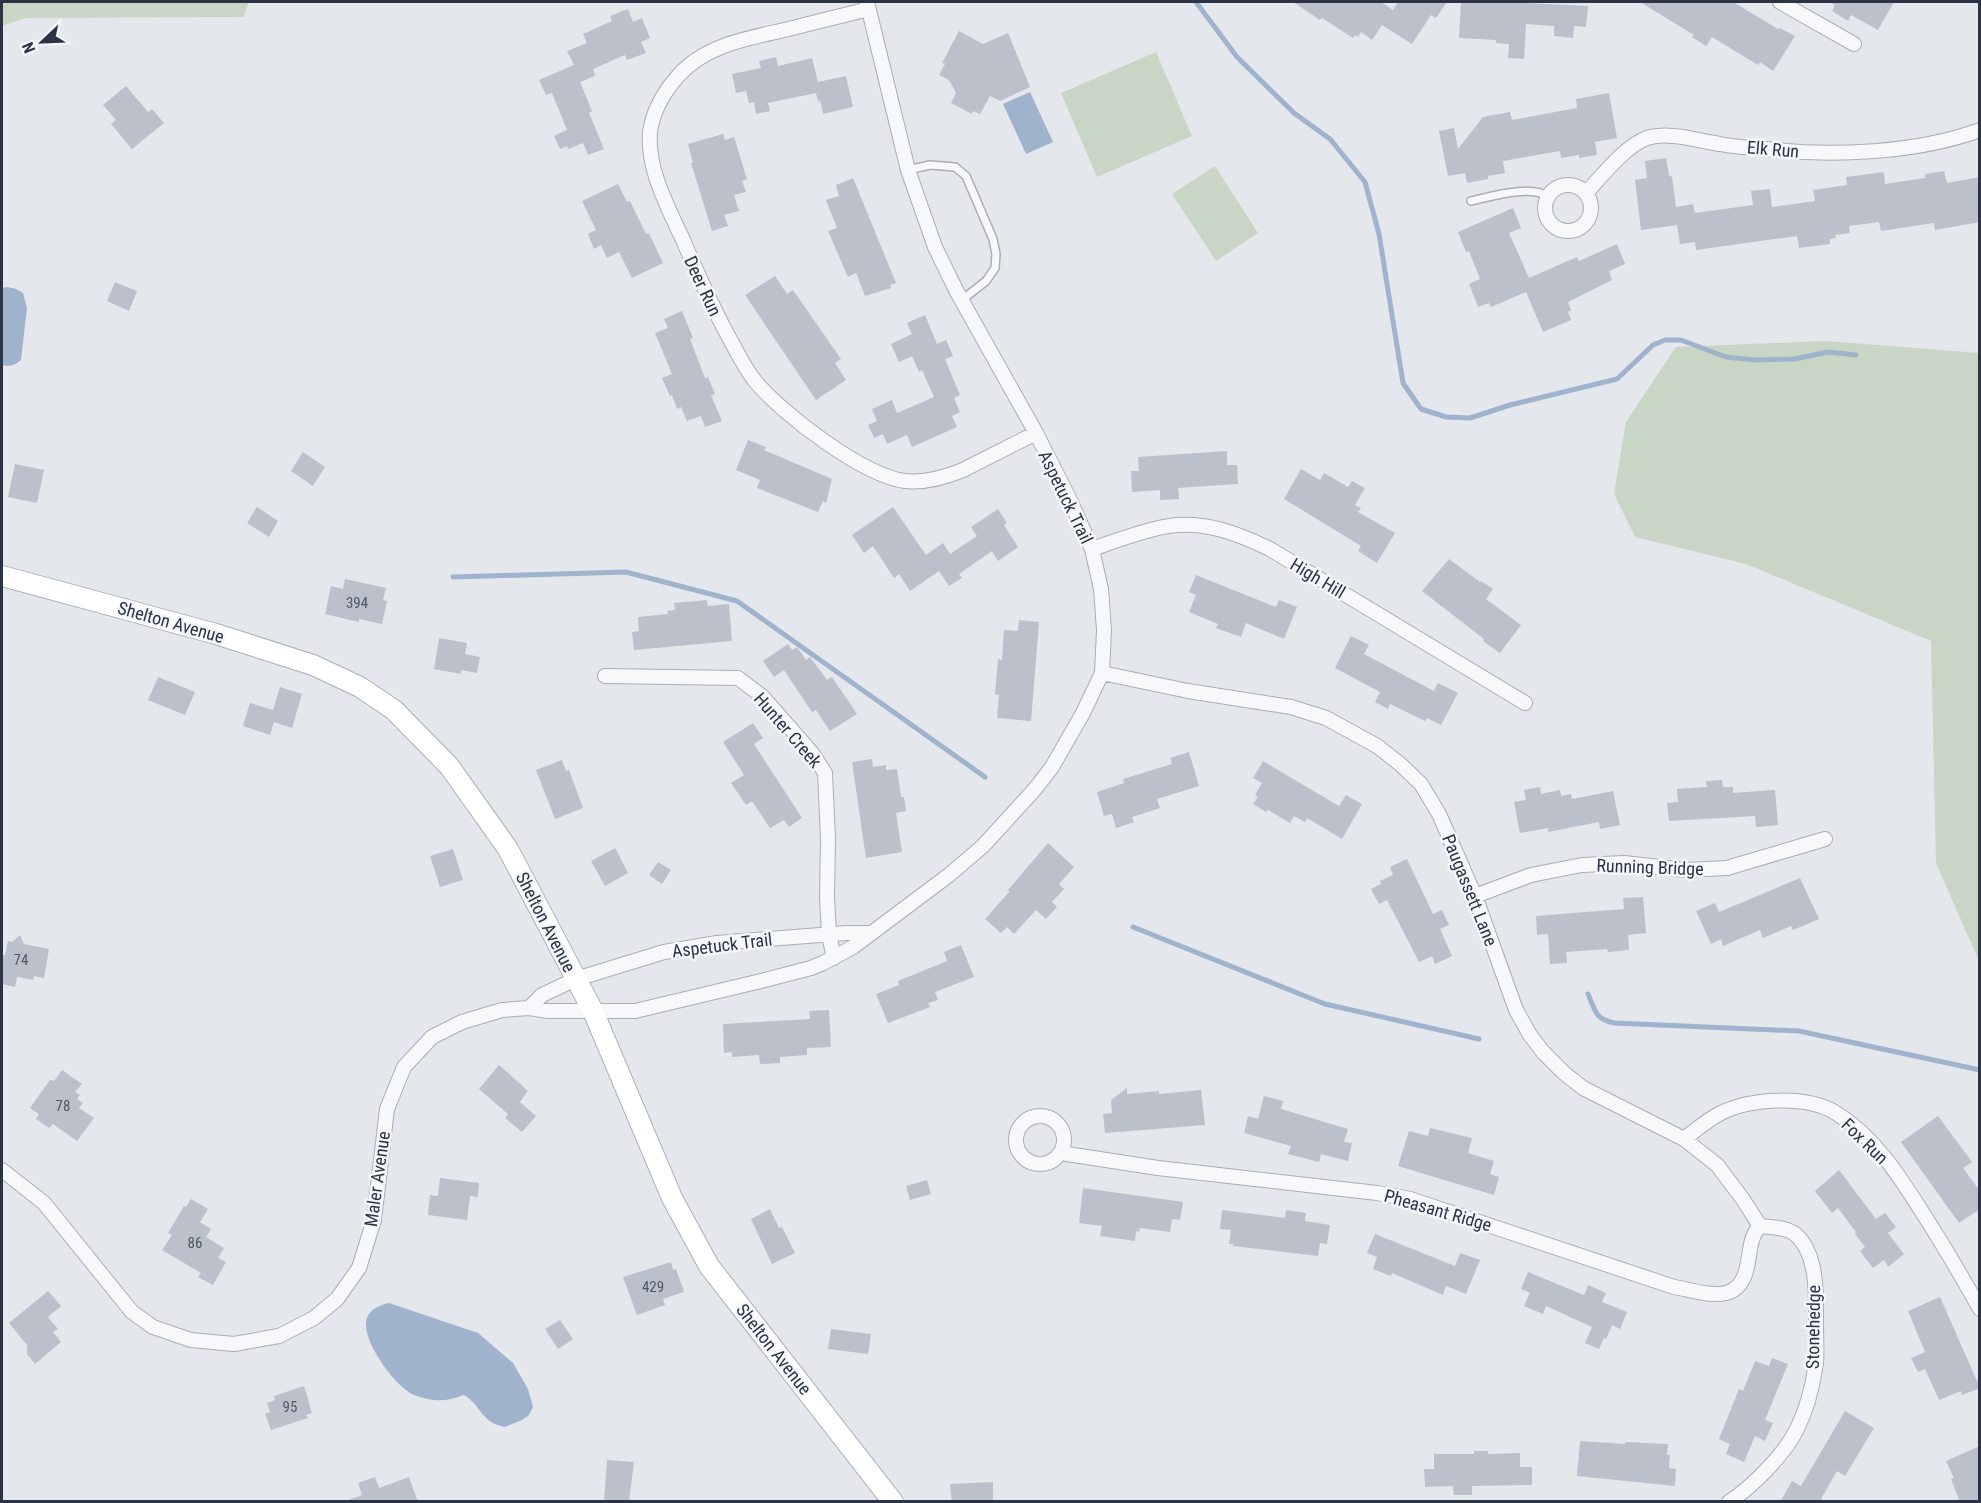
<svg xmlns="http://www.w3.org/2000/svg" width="1981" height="1503" viewBox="0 0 1981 1503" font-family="'Roboto Condensed',sans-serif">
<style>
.green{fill:#c9d6c5}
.water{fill:#9fb4cc}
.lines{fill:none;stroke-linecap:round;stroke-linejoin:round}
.stream{stroke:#9fb4cc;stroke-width:5}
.building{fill:#bbc0ca}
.service-casing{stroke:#a9aeb7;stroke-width:10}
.minor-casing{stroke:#a9aeb7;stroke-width:16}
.secondary-casing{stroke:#a9aeb7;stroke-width:22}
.service{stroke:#f7f8fa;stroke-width:7}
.minor{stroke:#f7f8fa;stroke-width:14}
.secondary{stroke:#fff;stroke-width:20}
.labels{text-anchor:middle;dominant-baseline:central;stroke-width:5;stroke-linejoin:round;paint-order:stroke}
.number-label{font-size:15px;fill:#4f5766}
.street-label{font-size:18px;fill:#2b3445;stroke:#f4f6f9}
</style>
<rect width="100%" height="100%" fill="#e4e7ec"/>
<path class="green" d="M2,2H249L243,17L25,18L2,26Z
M1156,52L1192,136L1097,177L1061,93Z
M1215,166L1258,233L1216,261L1172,194Z
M1826,341L1979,353V961L1936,863L1931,641L1746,564L1635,537L1614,494L1626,422L1676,347Z"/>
<path class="water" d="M1030,92L1053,142L1026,154L1003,104Z
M8,287L16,289L23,293L27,308L21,360C15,365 10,367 2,365V288Z
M389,1303L478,1333L513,1363L528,1389L533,1407L529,1415L522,1420L505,1427C480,1422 483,1407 464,1395C446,1402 433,1402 414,1395C396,1388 359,1338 367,1318C370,1309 380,1305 389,1303Z"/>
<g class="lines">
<path class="stream" d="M1196,2L1237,57L1294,113L1330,139L1365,182L1379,234L1403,383L1421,409L1446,417L1470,418L1510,405L1617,379L1653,345L1665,340H1681L1726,357L1754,360L1795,359L1828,352L1856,355
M453,577L626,572L737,601L985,777
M1133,927L1325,1004L1479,1039
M1588,994C1596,1012 1595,1019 1615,1023L1799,1031L1980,1070"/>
</g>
<path class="building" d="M1293,2H1381L1393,10L1398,2H1447L1436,18L1431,15L1412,44L1382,25L1372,40L1361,32L1358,37L1355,35L1353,38L1322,18L1320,20Z
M1461,2H1504L1588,6L1586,27L1574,26L1573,38L1554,36V26L1526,24L1524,59L1508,58L1509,44L1496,43V40L1459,38Z
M1640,2H1733L1778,29L1780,28L1795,36L1773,71L1760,62L1758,65L1712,37L1706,46L1692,37L1694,35Z
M1829,2H1894L1878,30L1851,15L1848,21L1832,11L1835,5Z
M628,9L633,22L642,18L650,38L641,42L646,53L627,60L625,55L593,69L595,76L580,82L592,111L589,113L604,149L588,155L583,143L568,149L567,146L560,149L554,136L567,130L552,93L546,95L539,80L574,65L567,51L587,43L583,34L612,21L610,16Z
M959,31L983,44L1008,33L1030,87L1000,101L990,96L980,114L973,111L972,114L951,103L956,93L949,80L939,75L945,64L942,63Z
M776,57L778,66L812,58L818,82L846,76L853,107L823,114L820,100L818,101L816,93L768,103L770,111L756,114L754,102L749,103L746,91L736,93L732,74L761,68L759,61Z
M126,86L148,112L152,109L164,123L132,149L111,124L116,120L103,105Z
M1609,93L1617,138L1595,142L1597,155L1579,158V155L1561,158L1560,151L1503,161L1505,173L1488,176V179L1467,183L1465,173L1448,176L1439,131L1454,128L1458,149L1483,117L1510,112L1512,120L1577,108L1576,99Z
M723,134L725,140L734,137L747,179L742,181L746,192L734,195L739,211L724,215L728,226L712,231L691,163H693L688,144Z
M1666,158L1669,175L1672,177L1676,207L1693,204L1695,213L1753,205L1751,191L1770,189L1772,207L1815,201L1813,190L1847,185L1846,177L1884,172L1885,184L1925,178V174L1944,171L1947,183L1980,177V222L1935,230L1934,223L1881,231L1879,222L1849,226L1850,233L1835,235L1836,238L1830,239V244L1799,248L1797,236L1696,250L1695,242L1680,244L1677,225L1641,230L1635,180L1647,178L1645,161Z
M853,178L896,283L890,285L891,288L865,296L856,273L848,277L828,231L837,228L826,200L839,196L836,185Z
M618,184L627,202L630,201L646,234L649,233L663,263L632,278L619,252L607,258L601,245L594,249L588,234L596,230L582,201Z
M1513,208L1521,228L1509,233L1529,278L1577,257L1579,261L1617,244L1625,264L1609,271L1612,280L1568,302L1571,310L1568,312L1571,320L1543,332L1526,292L1491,307L1489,303L1478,307L1469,284L1480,279L1469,251L1466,252L1458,232Z
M775,276L787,294L793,290L841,359L835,363L846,380L816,400L745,295Z
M115,282L137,291L129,311L107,301Z
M682,311L693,338L690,339L705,378L708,377L715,394L711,395L722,421L705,427L701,416L687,421L681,407L677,409L672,395L670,396L662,378L672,374L655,333L668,328L664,319Z
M925,315L937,344L946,340L953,356L945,359L960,395L954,398L960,412L952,416L957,427L912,447L907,435L887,444L883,434L874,438L868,425L877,421L872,409L892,400L897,413L934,397L922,370L919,372L912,356L899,362L891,344L912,334L907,323Z
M748,440L766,447L764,450L832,479L826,503L823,501L818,512L757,488L760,480L736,470Z
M1227,451V465H1237L1238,484L1178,488L1179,499L1160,500V490L1132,492L1131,471H1139L1138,457Z
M303,452L325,467L313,486L291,471Z
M15,464L44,470L37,503L8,497Z
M1301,469L1320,480L1324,473L1348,487L1352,481L1365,488L1355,505L1361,508L1358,512L1395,533L1377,563L1358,551L1361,546L1284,499Z
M257,507L278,521L269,537L247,523Z
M893,507L926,555L943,543L950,554L977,536L971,527L998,509L1007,523L1004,525L1018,547L998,561L992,551L959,574L962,578L949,586L939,571L910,591L899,574L894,578L873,546L864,553L852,535Z
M1449,559L1480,582L1481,581L1493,589L1486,599L1521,625L1500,653L1483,641L1484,639L1422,591Z
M1196,575L1276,607L1279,600L1297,607L1284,639L1246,623L1241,637L1216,628L1218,624L1189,612L1196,595L1189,592Z
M345,579L386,588L383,600L387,601L382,624L359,619V622L325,614L331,586L343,589Z
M707,600L708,606L729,604L732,641L634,650L632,632L639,631L638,617L668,614L667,611L675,610L674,603Z
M1019,620L1039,622L1031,721L997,718L999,695L995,694L998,659L1002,660L1004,630L1018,631Z
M1351,636L1369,645L1364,654L1434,691L1438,683L1458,693L1441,725L1427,718L1425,721L1390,704L1388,709L1375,702L1380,692L1335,668Z
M439,638L467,643L465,654L480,657L477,673L461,670V674L434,669Z
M788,644L792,650L797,647L806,660L810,657L827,680L832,677L857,714L830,731L816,710L812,712L784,670L774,677L763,661Z
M158,677L195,692L185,715L148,700Z
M280,687L302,694L292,728L274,722L270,735L243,726L250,703L273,710Z
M753,723L763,738L754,744L802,818L789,827L784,820L770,828L752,801L746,805L731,783L744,775L723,742Z
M1189,752L1199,786L1157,799L1160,808L1132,817L1134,822L1116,828L1112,814L1104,816L1097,792L1124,783L1123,779L1172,764L1170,758Z
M872,759L873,767L886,765V770L897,769L901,797H904L906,811L896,813L902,852L866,858L852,762Z
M562,760L566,771L569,770L583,808L555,819L536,770Z
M1263,761L1339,806L1346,795L1362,804L1342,839L1307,818L1305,822L1294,816L1290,823L1268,810L1266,812L1253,804L1258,797L1255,795L1262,783L1253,778Z
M1722,780L1723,787H1733V793L1775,790L1778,825L1756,827L1755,816L1669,821L1667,803L1678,802L1677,789L1707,787L1706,781Z
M1540,787L1541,794L1560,790L1561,796L1571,794L1572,799L1613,791L1620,825L1600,829L1599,822L1548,832V828L1520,833L1514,802L1526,800L1524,790Z
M1048,843L1074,867L1059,884L1064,889L1052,902L1057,907L1046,919L1036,910L1014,934L1007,927L1001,933L985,919L1010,891L1008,890Z
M615,848L628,873L605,886L591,861Z
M453,849L463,880L440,887L430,856Z
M1407,859L1433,914L1442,910L1449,925L1440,929L1452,956L1435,964L1432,956L1419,962L1387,900L1379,904L1371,889L1381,884L1380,881L1393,875L1390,867Z
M658,862L671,870L662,884L649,875Z
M1800,878L1819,919L1793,930L1791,926L1763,938L1760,930L1723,946L1721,939L1711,944L1696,911L1715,903L1719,912Z
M1643,897L1646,933L1628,935L1629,950L1608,952L1607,949L1566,952L1567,963L1550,964L1548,934L1537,935L1536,916L1624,909L1623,898Z
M20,935L24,944L49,949L44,978L34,976L33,980L17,977L15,987L2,984V955H5L8,941L12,942Z
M961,945L974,977L935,992L938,1000L928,1003L930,1007L888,1023L876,994L899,985L898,981L947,961L944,952Z
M829,1010L831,1047L807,1048V1055L780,1057V1063L760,1064L759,1055L732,1057V1052L724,1053L723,1024L810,1019L809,1011Z
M499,1065L528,1091L520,1102L536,1116L522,1132L505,1118L508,1114L479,1089Z
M62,1070L82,1084L75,1092L80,1095L77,1099L83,1103L79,1108L94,1118L77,1141L53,1124L49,1128L36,1119L39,1114L30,1108L50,1080L54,1081Z
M1127,1088V1094L1159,1091V1094L1201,1090L1205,1125L1105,1133L1103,1114L1112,1113L1111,1100Z
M1264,1096L1283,1101L1281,1109L1348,1129L1344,1142L1352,1143L1348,1161L1321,1154L1319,1162L1288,1154L1291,1146L1244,1133L1248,1116L1258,1119Z
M1938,1116L1972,1162L1963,1168L1980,1191V1209L1959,1223L1901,1142Z
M1430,1128L1472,1138L1468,1153L1494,1161L1490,1174L1499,1177L1494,1195L1398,1166L1409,1131L1428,1136Z
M1839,1170L1876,1219L1885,1213L1896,1227L1888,1233L1904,1254L1888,1267L1884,1260L1873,1268L1860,1251L1865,1247L1855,1234L1856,1232L1838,1208L1832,1213L1815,1191Z
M440,1178L479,1183L478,1197L470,1196L467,1220L428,1215L430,1195L438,1196Z
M927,1180L931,1194L910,1200L906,1186Z
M1083,1188L1183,1202L1180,1220L1172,1219L1170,1232L1140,1228L1139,1232L1136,1231L1135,1241L1100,1236L1102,1226L1079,1223Z
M191,1199L208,1209L200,1222L211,1229L206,1237L224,1248L218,1258L226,1262L213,1285L198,1277L201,1273L162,1250L172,1235L168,1233L184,1206L186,1207Z
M770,1209L779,1228L782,1227L795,1253L772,1264L751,1219Z
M1222,1210L1285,1218L1286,1210L1306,1213L1305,1221L1330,1225L1327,1244L1320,1243L1318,1256L1233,1246V1244H1229L1231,1230L1220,1229Z
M1375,1234L1455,1266L1460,1253L1480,1260L1466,1294L1446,1286L1443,1295L1392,1273L1391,1276L1373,1269L1377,1257L1367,1253Z
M671,1262L673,1270L676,1269L684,1292L663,1299L665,1305L637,1315L623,1277Z
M1528,1272L1584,1295L1588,1285L1606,1293L1602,1302L1627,1312L1620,1329L1612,1325L1606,1339L1604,1338L1599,1349L1585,1343L1592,1327L1546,1306L1543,1314L1524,1306L1530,1293L1521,1289Z
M48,1291L61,1306L48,1317L58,1329L53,1332L61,1342L35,1364L27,1354V1345L9,1323Z
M1940,1297L1980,1388L1962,1395L1961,1391L1939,1400L1925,1369L1918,1372L1911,1358L1925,1352L1908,1311Z
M560,1320L573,1339L558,1349L545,1329Z
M831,1329L871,1334L868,1354L828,1349Z
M1772,1358L1788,1364L1765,1420L1773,1423L1765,1441L1755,1436L1744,1462L1726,1454L1730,1444L1719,1439L1739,1389L1743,1391L1755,1361L1769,1366Z
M304,1386L312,1413L306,1415L308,1418L271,1430L265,1414L270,1412L267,1403L275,1400L274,1396Z
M1845,1411L1874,1428L1845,1476L1837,1471L1821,1499L1825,1502H1780L1792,1481L1801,1486Z
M1580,1441L1625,1444V1442L1668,1444L1667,1455H1670L1669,1468L1676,1469L1675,1486L1577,1476Z
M1980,1446V1502H1960L1951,1479L1954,1478L1946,1461Z
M1474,1451H1488V1454L1520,1453V1467H1532V1485L1472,1486V1495H1454L1453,1486L1425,1487L1424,1469H1434V1454H1474Z
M607,1460L634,1462L629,1502H604Z
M375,1477L379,1488L409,1477L418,1502H348V1500L362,1495L358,1483Z
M993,1482V1500L952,1502L950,1484Z"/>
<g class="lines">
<defs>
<path id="service" d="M908,170L930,165L955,167L966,176L993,239L996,254L995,268L986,281L962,300
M1471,201C1490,197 1532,184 1548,197"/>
<path id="minor" d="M1780,2L1854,44
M868,9C842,16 815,22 789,29C750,38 706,44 678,76C664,92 653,110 650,132C647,170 668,207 683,240C698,275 713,309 732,343C739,356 746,370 755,381C782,414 864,476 905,481C924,483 946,477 963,470L1036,433
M1545 208a23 23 0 1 1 46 0a23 23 0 1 1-46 0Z
M1586,193C1602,176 1625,146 1647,138C1670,131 1698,141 1720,144C1735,147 1751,148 1766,149C1832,157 1917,153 1980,130
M1092,549C1115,541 1139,532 1163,527C1201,519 1237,533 1270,549L1525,703
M1102,673L1188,691L1291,707L1326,718L1377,746L1400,764L1421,784L1439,814L1475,896L1516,1010L1530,1035L1543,1052L1564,1073L1583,1088L1684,1139L1717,1165L1742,1198L1760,1226
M605,676L738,678L763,697L812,753L825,773L828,839L827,897L829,935L834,958
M1475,896L1531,875L1582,865L1624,863L1686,870L1727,868L1825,839
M529,1008L542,995L576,979L664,952L717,943L846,933H871
M1016 1140a24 24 0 1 1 48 0a24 24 0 1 1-48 0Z
M1684,1139C1696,1130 1707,1120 1721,1113C1751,1098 1807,1095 1836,1113C1875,1137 1900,1177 1924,1215C1944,1246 1962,1277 1980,1309
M1062,1151L1067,1154L1158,1168L1377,1193L1410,1199L1674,1287C1707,1293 1742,1308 1748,1261C1751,1247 1750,1237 1760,1226
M2,1170L44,1203L132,1312L153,1327L191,1340L234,1344L279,1336L314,1318L337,1299L359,1268L374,1220L387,1109L404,1067L432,1037L462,1022L502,1010L529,1008L548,1011H635L761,981L811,968L823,963L853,947L949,875L983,846L1035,789L1052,767L1083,713L1102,673L1104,630L1101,589L1092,549L1068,496L1036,433L957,292L935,247L908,170L867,2
M1729,1502C1753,1486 1784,1455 1797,1429C1807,1409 1813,1385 1816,1363C1817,1351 1816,1338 1816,1326C1816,1299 1819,1254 1795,1234C1786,1227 1771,1227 1760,1226"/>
<path id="secondary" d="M2,576L216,634L313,665L360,687L394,710L449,766L508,849L593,1011L672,1198L709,1266L893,1502"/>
</defs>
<use href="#service" class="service-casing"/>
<use href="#minor" class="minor-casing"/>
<use href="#secondary" class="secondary-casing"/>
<use href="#service" class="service"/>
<use href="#minor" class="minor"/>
<use href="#secondary" class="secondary"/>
</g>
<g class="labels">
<g class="number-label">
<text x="357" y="603">394</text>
<text x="21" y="960">74</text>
<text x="63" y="1106">78</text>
<text x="195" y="1243">86</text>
<text x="653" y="1287">429</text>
<text x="290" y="1407">95</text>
</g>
<g class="street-label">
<text transform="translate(1773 149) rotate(5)">Elk Run</text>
<text transform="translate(703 286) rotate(65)">Deer Run</text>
<text transform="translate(1066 497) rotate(64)">Aspetuck Trail</text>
<text transform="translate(1318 578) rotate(31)">High Hill</text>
<text transform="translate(171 622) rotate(16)">Shelton Avenue</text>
<text transform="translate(788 730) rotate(49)">Hunter Creek</text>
<text transform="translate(1650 867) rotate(2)">Running Bridge</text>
<text transform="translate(1470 890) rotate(68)">Paugassett Lane</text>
<text transform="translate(546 922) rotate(63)">Shelton Avenue</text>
<text transform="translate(722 945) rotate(-7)">Aspetuck Trail</text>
<text transform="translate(1865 1141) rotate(44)">Fox Run</text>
<text transform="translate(377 1179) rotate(-82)">Maler Avenue</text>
<text transform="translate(1438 1210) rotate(16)">Pheasant Ridge</text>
<text transform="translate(1813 1327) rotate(-89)">Stonehedge</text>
<text transform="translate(774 1349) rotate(52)">Shelton Avenue</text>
</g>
</g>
<rect width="1981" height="1503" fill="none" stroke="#2b3445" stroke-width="6"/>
<g transform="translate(42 42) rotate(247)" stroke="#f4f6f9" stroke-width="4.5" paint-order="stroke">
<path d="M0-4.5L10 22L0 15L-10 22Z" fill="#2b3445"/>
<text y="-9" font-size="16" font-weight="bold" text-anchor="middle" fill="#2b3445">N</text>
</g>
</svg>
